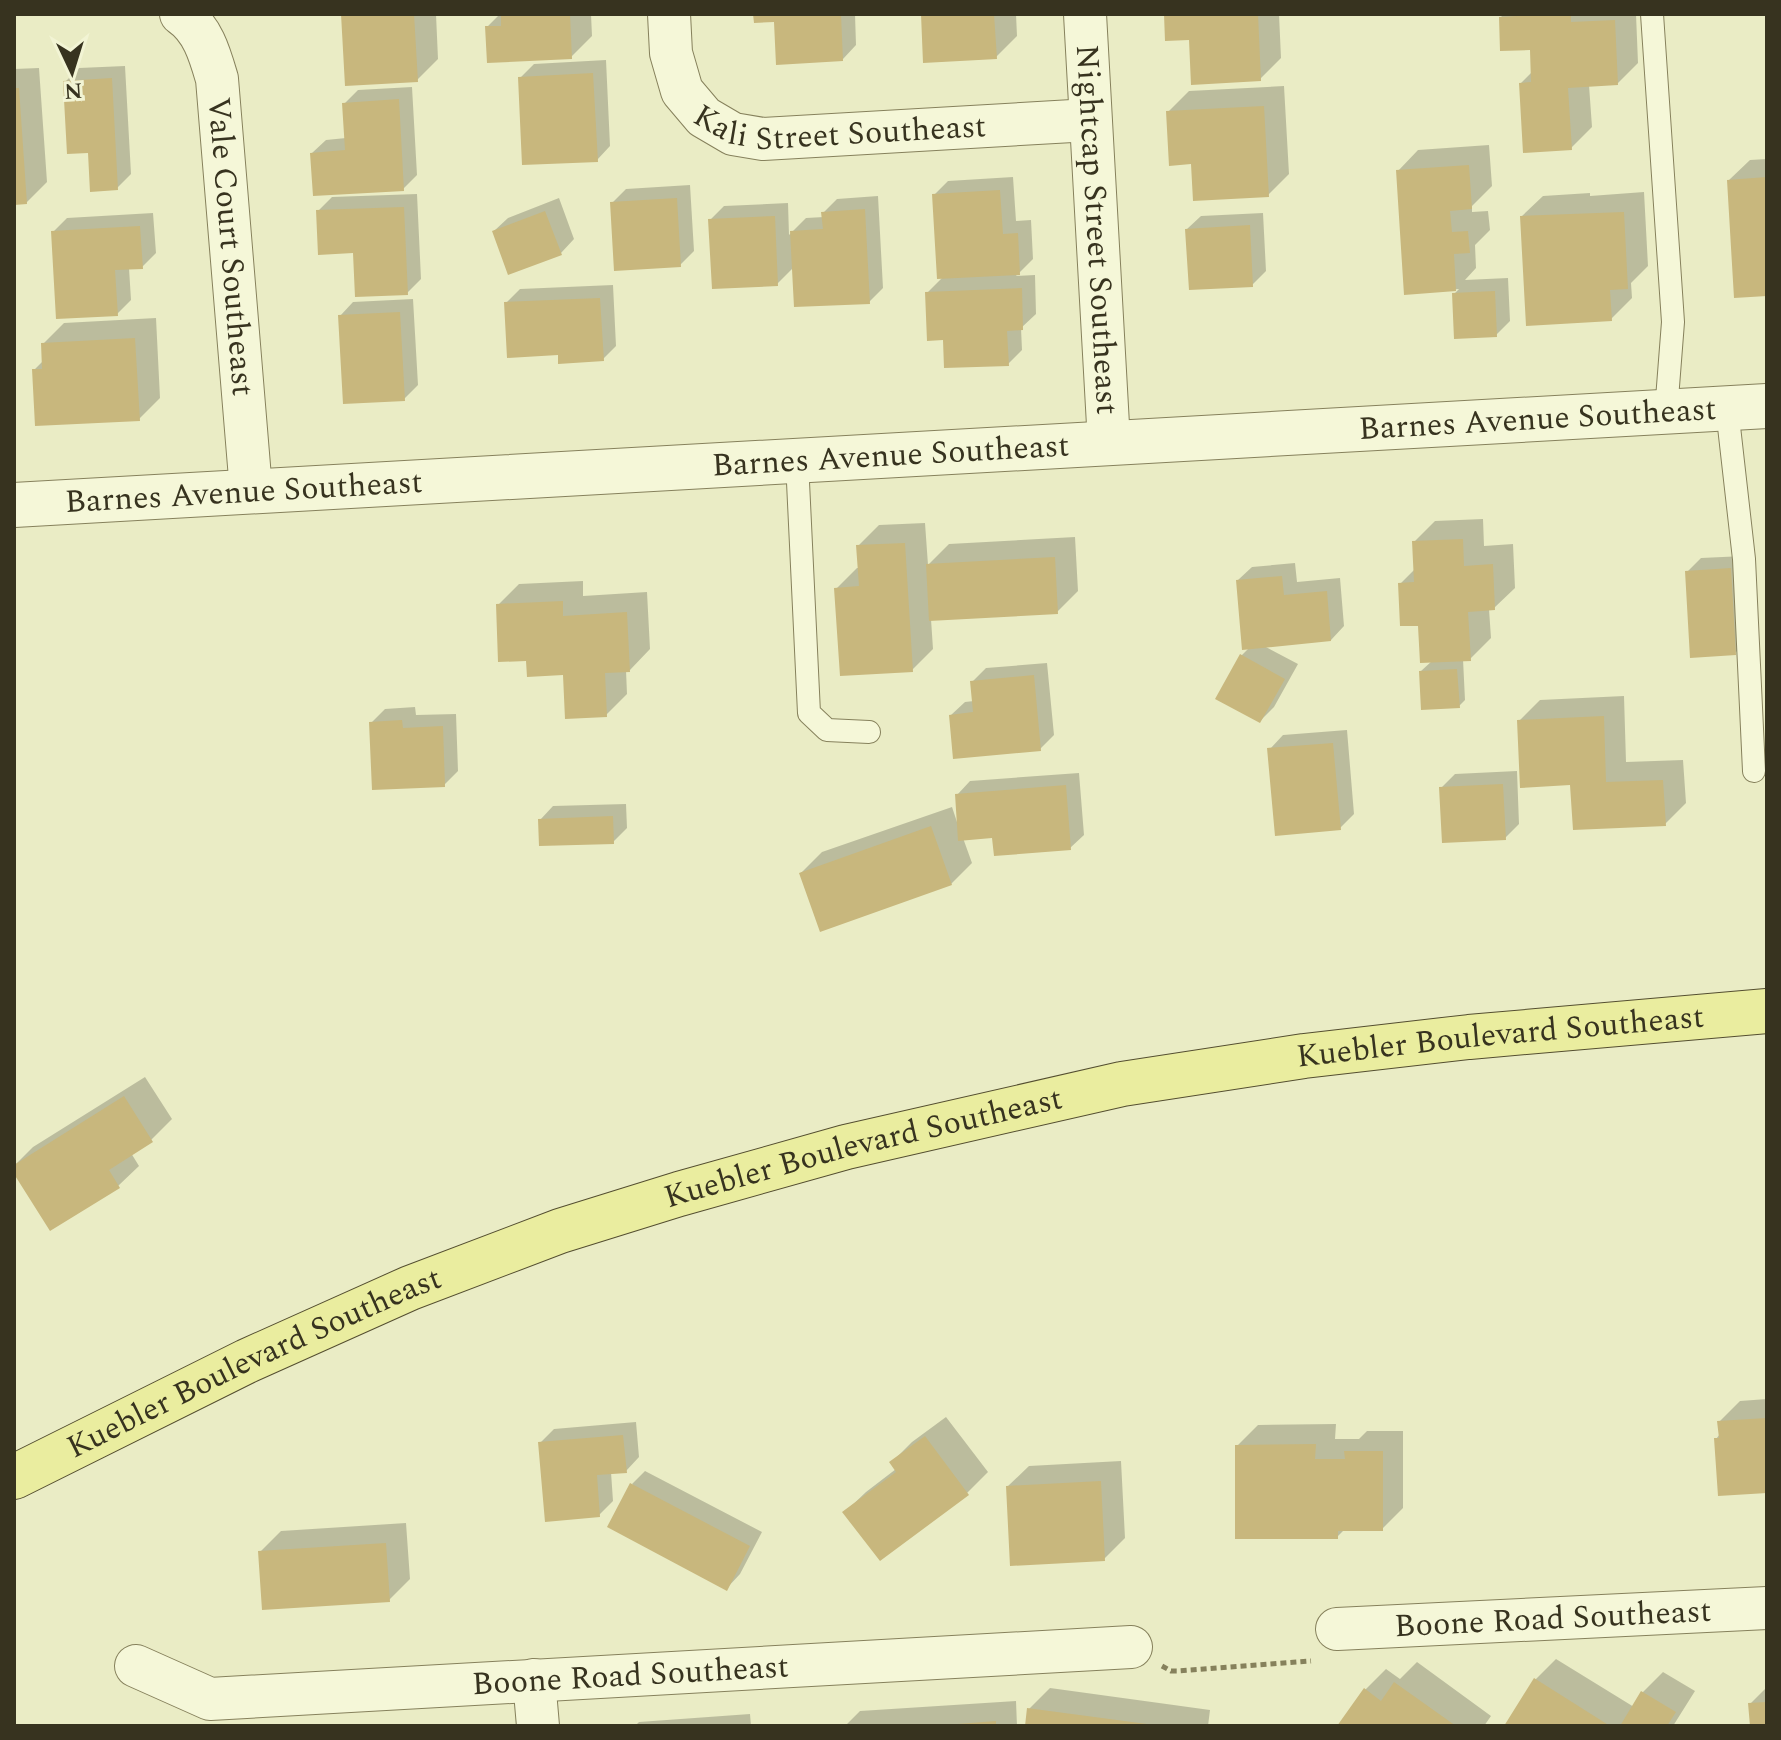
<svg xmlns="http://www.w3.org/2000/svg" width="1781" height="1740" viewBox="0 0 1781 1740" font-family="Spectral,serif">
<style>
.shadow{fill:#0003}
.building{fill:#c8b77d}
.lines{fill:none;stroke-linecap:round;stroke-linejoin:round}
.service-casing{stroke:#86815c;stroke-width:24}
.minor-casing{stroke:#86815c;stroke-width:44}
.tertiary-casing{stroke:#86815c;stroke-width:46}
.primary-casing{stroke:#544e30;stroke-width:46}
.path{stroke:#86815c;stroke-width:5;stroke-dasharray:6 4;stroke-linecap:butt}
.service{stroke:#f5f7d8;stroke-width:22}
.minor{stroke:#f5f7d8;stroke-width:42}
.tertiary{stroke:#f5f7d8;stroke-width:44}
.primary{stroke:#eaed9f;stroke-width:44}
.labels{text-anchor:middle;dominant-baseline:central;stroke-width:6;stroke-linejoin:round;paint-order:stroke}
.street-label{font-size:32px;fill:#37331f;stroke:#f2f4d4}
</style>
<rect width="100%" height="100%" fill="#eaecc5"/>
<path class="shadow" d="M343,14H436L438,59L417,80Z
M500,14H591L592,36L571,57L487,27Z
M755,14H855L856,45L843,59L776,20Z
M923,14H1016L1017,36L996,57Z
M1166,14H1279L1281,58L1260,79Z
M1504,14H1636L1638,63L1618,83L1589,85L1592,127L1571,148L1521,83L1533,71L1532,48L1501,17Z
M606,60L610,146L597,160L520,78L534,64Z
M125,66L131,174L117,188L90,151L65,82L79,68Z
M39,68L47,182L26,203H14V69Z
M1284,86L1289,174L1268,195L1193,162L1168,112L1189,91Z
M412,87L417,175L403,189L312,153L326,140L346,138L344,104L358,90Z
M1489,145L1492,186L1472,206V212L1488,211L1490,230L1475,245L1476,268L1465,280L1508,278L1510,321L1496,335L1454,294L1459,289L1406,293L1398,171L1418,150Z
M1767,159V294L1729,180L1750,160Z
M1013,177L1016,221L1031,220L1033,259L1016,276L1035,275L1036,314L1021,328L1022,350L1008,364L945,338L927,293L943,277L934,195L948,181Z
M690,185L694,251L680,265L612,203L626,189Z
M1644,192L1648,266L1631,283L1632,298L1611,319L1522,216L1543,196L1590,193V196Z
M417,194L421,279L407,293L355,251L318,211L332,197Z
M878,196L883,288L869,302L794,267L777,284L710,220L724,206L788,203L789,235L806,218L824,217V212L837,199Z
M559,198L574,239L561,253L494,231L508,218Z
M153,213L156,253L142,267L129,268L131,300L117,314L53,232L67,218Z
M1263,213L1266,271L1252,285L1187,229L1201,216Z
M613,285L616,346L603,359L560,353L506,303L520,289Z
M413,299L418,385L404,399L340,316L353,302Z
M156,318L160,398L139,419L34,370L44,360L43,344L64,323Z
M1483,519L1484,546L1513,544L1515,588L1494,608L1489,609L1491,638L1470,659H1463L1465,700L1459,706L1421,671L1432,661L1420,624L1400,584L1415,569L1414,542L1435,521Z
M925,523L928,565L949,544L1075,537L1078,591L1057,612L931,619L933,649L912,670L836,589L857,568H860L858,546L879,525Z
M1744,556L1749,639L1735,653L1687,572L1701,558Z
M1295,563L1297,582L1340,578L1344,626L1331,640L1264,646L1298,664L1274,707L1260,721L1218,698L1242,655L1250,647L1238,580L1252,567Z
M583,581V596L647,592L650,649L630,670H626L627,694L606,715L565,673L527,658L498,605L519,584Z
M1047,663L1054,735L1040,749L951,715L965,702L974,701L972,682L986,668Z
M1624,696L1626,762L1683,760L1686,803L1665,824L1572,783L1519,721L1540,700Z
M415,707L416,715L456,714L458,771L444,785L371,723L385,709Z
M1347,730L1354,814L1340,828L1270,749L1283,735Z
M1517,771L1519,824L1505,838L1441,788L1455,774Z
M1079,773L1084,835L1070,848L994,836L963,838L972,863L951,884L801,873L822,852L952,807L957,822V795L970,781Z
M626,804L627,828L613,842L540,820L553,806Z
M145,1077L172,1119L151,1140L131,1153L139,1166L118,1186L14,1170V1166L33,1147Z
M1767,1399V1491L1716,1439L1720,1434L1719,1422L1740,1401Z
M946,1417L988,1472L967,1493L845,1512L866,1492L896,1469L891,1463L912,1442Z
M636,1422L639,1457L626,1471L611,1472L613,1501L599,1515L540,1443L554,1429Z
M1336,1424L1335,1439H1359L1367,1431H1403V1508L1382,1529H1345L1337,1537L1237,1446L1258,1425Z
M1121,1461L1125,1538L1104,1559L1008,1486L1029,1466Z
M645,1471L762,1532L740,1574L727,1588L632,1484Z
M406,1523L410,1579L389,1600L260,1552L281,1531Z
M1556,1659L1634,1707L1643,1692L1663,1672L1695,1691L1673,1726H1506L1535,1680Z
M1417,1662L1491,1716L1484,1726H1339L1365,1690L1386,1669L1400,1679Z
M1767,1687V1726H1752L1750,1704Z
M1050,1688L1210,1710L1208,1726H1027L1029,1709Z
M1016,1701L1017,1726H845L860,1711Z
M750,1714L751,1726H635L639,1722Z"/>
<path class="building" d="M341,14H414L418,82L345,86Z
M501,14H570L572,59L487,63L485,26H501Z
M753,14H841L843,61L776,65L774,22L754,23Z
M921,14H994L997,59L923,63Z
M1164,14H1258L1261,81L1191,85L1189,40L1165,41Z
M1551,14H1571V22L1615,20L1618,85L1568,88L1572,150L1523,153L1519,83L1531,82L1530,50L1500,51L1499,17Z
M593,73L598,162L522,165L518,77Z
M112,78L118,190L90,192L88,153L67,154L63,81Z
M14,88H19L27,204L14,205Z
M399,99L404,191L313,196L310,153L345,150L342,103Z
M1264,106L1269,197L1193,201L1191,164L1169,166L1166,111Z
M1469,165L1472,209L1450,211L1452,232L1468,231L1470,253L1454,254L1456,291L1404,295L1396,170Z
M1767,177V296L1734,298L1727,180Z
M1000,190L1003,234L1018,233L1020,275L937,279L932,194Z
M677,198L681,267L614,271L610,202Z
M404,207L408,295L355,297L353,253L318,255L316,210Z
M865,209L870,304L794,307L790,231L823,229L821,212Z
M545,211L562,255L508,275L492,231Z
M1624,212L1628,289L1610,290L1612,321L1526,326L1520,216Z
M775,216L778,286L712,289L708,219Z
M1250,225L1253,287L1189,290L1185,229Z
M140,226L143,269L115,270L118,316L56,319L51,231Z
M1022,288L1023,330L1007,331L1009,366L944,368L943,340L927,341L925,292Z
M1495,291L1497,337L1454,339L1452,293Z
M600,298L604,361L558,364V355L507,358L504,302Z
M400,312L405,401L343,404L338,315Z
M135,338L140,421L35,426L32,369H42L41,343Z
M1463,539L1464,566L1493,564L1495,610L1468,612L1471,661L1420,663L1418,626H1400L1398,583L1414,582L1412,541Z
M905,543L913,672L840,676L834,588L859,586L856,545Z
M1055,557L1058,614L929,621L926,564Z
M1731,568L1736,655L1690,658L1685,571Z
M1282,576L1284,595L1327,591L1331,641L1242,650L1236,580Z
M563,601V616L627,612L630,672L605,673L607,717L565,719L563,675L527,677L526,661L498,662L496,604Z
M1240,654L1285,679L1260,723L1215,699Z
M1457,669L1460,708L1421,710L1419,671Z
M1034,675L1041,751L953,759L949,715L973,712L970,681Z
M1604,716L1606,782L1663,780L1666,826L1573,830L1570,785L1520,788L1517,720Z
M402,720L403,728L443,726L445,787L372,790L369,722Z
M1333,743L1341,830L1275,836L1267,748Z
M1503,784L1506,840L1442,843L1439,787Z
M1066,785L1071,850L994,856L992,838L958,841L955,794Z
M613,816L614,844L539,846L538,819Z
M931,826L952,885L820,932L799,873Z
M124,1096L153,1142L109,1170L120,1188L50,1231L14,1174V1165Z
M1767,1418V1493L1718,1496L1714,1438H1719L1717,1421Z
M623,1435L627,1473L597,1475L600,1517L545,1522L538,1442Z
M925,1436L969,1495L880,1561L842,1512L896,1472L889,1462Z
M1316,1444L1315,1459H1345L1344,1451H1383V1531H1338V1539H1235V1445Z
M1101,1481L1105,1561L1010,1566L1006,1486Z
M630,1483L750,1546L727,1591L607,1527Z
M386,1543L390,1602L262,1610L258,1551Z
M1534,1678L1610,1726H1504Z
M1394,1682L1456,1726H1337L1364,1688L1381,1701Z
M1641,1691L1676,1712L1667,1726H1620Z
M1767,1702V1726H1750L1748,1703Z
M1027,1708L1147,1724V1726H1025Z
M996,1721V1726H958V1724Z"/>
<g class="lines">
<defs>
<path id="service" d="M1652,14L1673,322L1666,412
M1727,409L1744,559L1754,771
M797,461L809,713L827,730L869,732"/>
<g id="minor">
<path id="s1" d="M181,14C203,29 210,55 217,79L251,490"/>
<path id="s2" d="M669,14L671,53L682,91L704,117L733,134L763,139L1090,120"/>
<path id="s3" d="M1085,14L1109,443"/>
<path id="s4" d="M1337,1629L1767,1608"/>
<path id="s5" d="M136,1666L210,1699L1131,1647"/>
<path d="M534,1680L538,1726"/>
</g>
<g id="tertiary">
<path id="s6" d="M14,505L1767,406"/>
</g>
<g id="primary">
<path id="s7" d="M14,1477L247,1361L410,1288L560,1231L679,1194L846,1147L1122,1084L1304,1056L1469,1037L1767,1011"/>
</g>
</defs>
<use href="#service" class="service-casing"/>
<use href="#minor" class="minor-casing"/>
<use href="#tertiary" class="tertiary-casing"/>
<use href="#primary" class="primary-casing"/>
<path class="path" d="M1162,1666L1171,1671H1177L1311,1661"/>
<use href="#service" class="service"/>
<use href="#minor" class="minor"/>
<use href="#tertiary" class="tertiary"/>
<use href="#primary" class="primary"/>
</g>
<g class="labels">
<g class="street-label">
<text stroke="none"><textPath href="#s2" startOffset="252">Kali Street Southeast</textPath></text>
<text stroke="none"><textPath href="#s3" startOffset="216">Nightcap Street Southeast</textPath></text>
<text stroke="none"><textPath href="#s1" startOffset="244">Vale Court Southeast</textPath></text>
<text stroke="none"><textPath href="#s6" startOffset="1526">Barnes Avenue Southeast</textPath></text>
<text stroke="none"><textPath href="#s6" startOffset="878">Barnes Avenue Southeast</textPath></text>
<text stroke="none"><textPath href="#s6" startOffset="230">Barnes Avenue Southeast</textPath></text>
<text stroke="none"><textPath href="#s7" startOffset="1562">Kuebler Boulevard Southeast</textPath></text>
<text stroke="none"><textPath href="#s7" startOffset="914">Kuebler Boulevard Southeast</textPath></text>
<text stroke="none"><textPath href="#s7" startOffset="266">Kuebler Boulevard Southeast</textPath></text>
<text stroke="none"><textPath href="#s4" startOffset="216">Boone Road Southeast</textPath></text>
<text stroke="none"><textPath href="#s5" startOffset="502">Boone Road Southeast</textPath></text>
</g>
</g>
<rect width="1781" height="1740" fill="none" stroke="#37331f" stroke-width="32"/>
<g transform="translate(72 72) rotate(176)" stroke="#f2f4d4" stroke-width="6" paint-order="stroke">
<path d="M0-6L14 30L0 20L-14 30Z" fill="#37331f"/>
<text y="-12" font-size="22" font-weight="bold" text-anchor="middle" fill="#37331f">N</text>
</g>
</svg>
